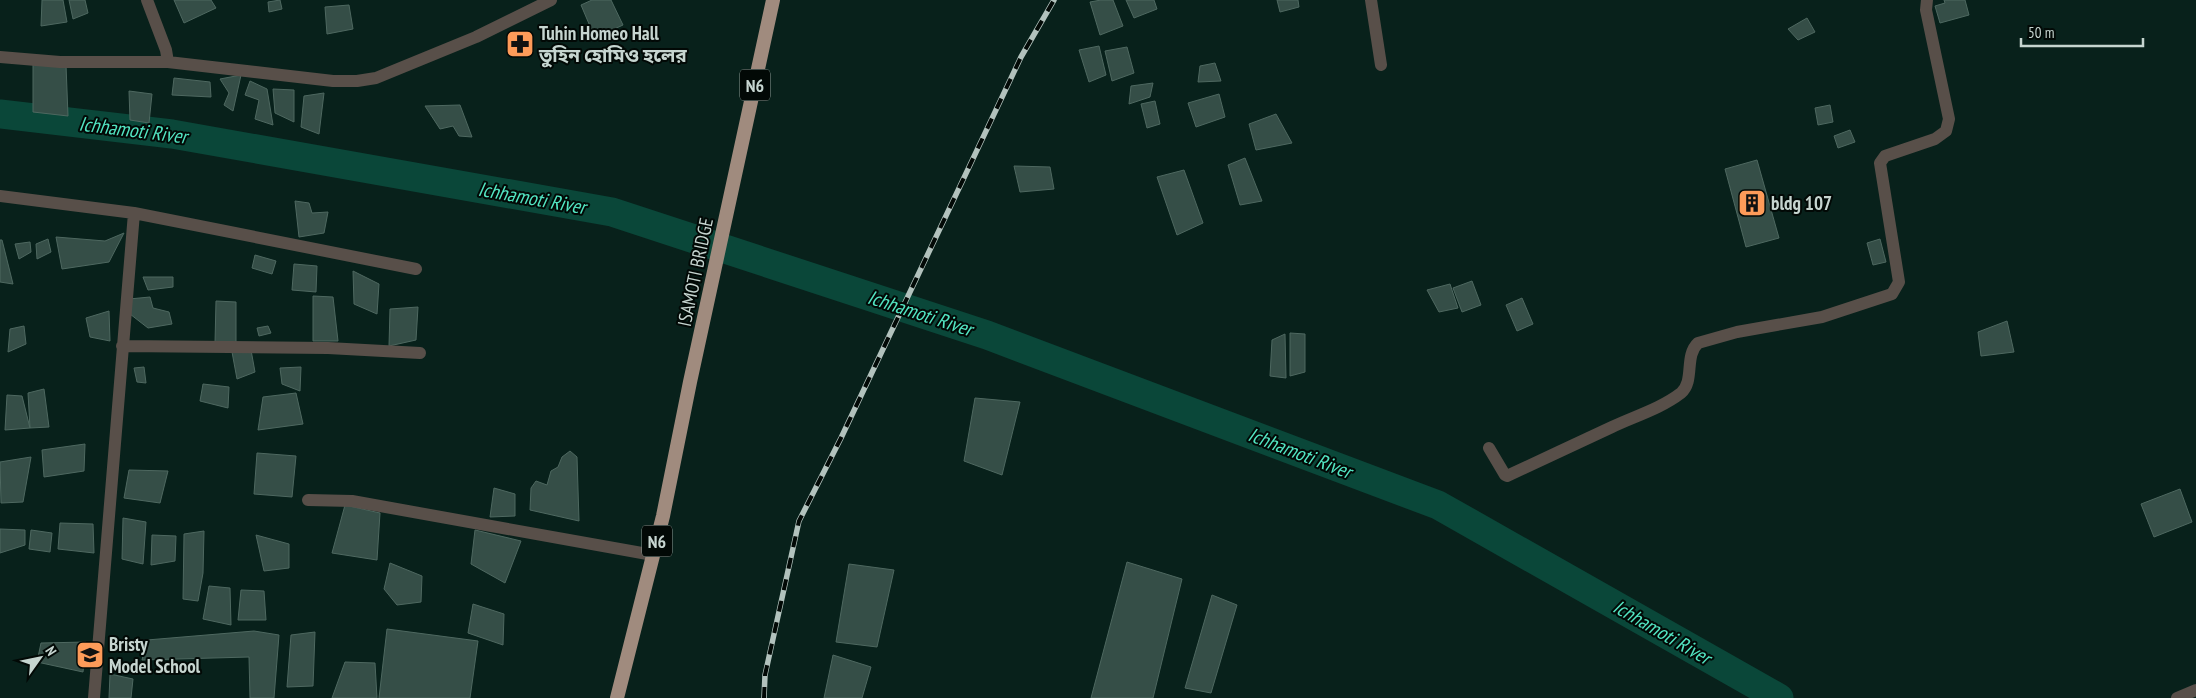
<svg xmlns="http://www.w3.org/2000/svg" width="2196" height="698" viewBox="0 0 2196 698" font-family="'PT Sans Narrow','Noto Sans Bengali',sans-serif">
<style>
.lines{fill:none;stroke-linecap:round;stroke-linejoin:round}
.river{stroke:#0a4739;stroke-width:29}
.building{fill:#354e47;stroke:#4e6860}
.minor{stroke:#584f49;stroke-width:12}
.trunk{stroke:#a08b7e;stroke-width:14}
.rail-casing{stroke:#b2c2bd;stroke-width:5.5}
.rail{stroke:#020906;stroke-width:4;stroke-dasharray:11;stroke-linecap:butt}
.labels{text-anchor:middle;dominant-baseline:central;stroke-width:4;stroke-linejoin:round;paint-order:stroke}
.shield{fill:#020906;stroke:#8b9893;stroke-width:1}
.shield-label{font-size:18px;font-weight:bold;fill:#c6d5d0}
.poi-label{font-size:19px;font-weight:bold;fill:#c6d5d0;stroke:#020906;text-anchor:start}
.street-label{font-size:19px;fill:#c6d5d0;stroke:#020906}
.water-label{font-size:20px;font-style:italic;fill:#52e5c2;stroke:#020906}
</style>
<rect width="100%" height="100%" fill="#08211b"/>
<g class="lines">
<path class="river" d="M0,114L172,134L612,212L987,335L1438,505L1779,698"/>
</g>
<path class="building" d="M42,0H63L67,22L41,26Z
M69,0H85L88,13L73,19Z
M174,0H211L216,8L184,23Z
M280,0L282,9L269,12L268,2Z
M592,0H611L623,25L595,38L581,5Z
M1101,0H1113L1123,26L1100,35L1090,2Z
M1126,0H1154L1157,9L1134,18Z
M1277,0H1298L1299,7L1280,12Z
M1944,0H1965L1969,15L1940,23L1935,6L1945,3Z
M349,5L353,29L327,34L325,7Z
M1807,18L1815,32L1798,40L1788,29Z
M1099,46L1106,75L1089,82L1079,50Z
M1127,47L1134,73L1112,81L1105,51Z
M1215,63L1221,81L1198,82L1200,66Z
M33,64L66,65L68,116L33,112Z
M241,75L233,111L224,105L229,93L220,79Z
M174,78L210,82L211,97L172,95Z
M250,81L267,89L273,125L255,119L259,100L245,95Z
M1153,83L1150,97L1129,104L1131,86Z
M273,89L294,90V122L275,113Z
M129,91L152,94L149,123L130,120Z
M324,93L319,134L301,127L304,96Z
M1219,94L1225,117L1196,127L1188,103Z
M1155,101L1160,124L1147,128L1141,104Z
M460,105L472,137L459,136L453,126L440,129L425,106Z
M1830,105L1833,122L1818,125L1815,108Z
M1276,114L1292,143L1256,150L1249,124Z
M1850,130L1855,142L1838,148L1834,136Z
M1245,158L1262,201L1240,205L1228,165Z
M1757,160L1779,238L1746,247L1725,169Z
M1014,166L1050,167L1054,189L1020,192Z
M1184,170L1203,223L1177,235L1157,177Z
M295,201L309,203L312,213L328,212L324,233L299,237Z
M124,233L109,262L62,269L56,237L105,241Z
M48,239L51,252L37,259L36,244Z
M1880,239L1886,262L1873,265L1867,243Z
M0,240H2L13,284L0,282Z
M30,242L31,252L19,259L15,244Z
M255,255L276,261L272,274L252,268Z
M294,264L317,266L316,292L292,290Z
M353,271L379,284L377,314L354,304Z
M143,277H173V287L148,290Z
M1472,281L1481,305L1462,312L1453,288Z
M1450,284L1458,308L1439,312L1427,290Z
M313,296L333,297L338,341H313Z
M150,297L153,308L169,312L172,324L148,328L130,314L129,299Z
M1522,298L1533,324L1517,331L1506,305Z
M216,301L236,302V343H215Z
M418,307L416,340L389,346L390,309Z
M109,311L110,341L90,337L86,318Z
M2007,321L2014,352L1981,356L1978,332Z
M24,326L26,344L8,352L10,329Z
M268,326L271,333L259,336L257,328Z
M1290,333L1305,334V372L1290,376Z
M1285,334L1286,378L1270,376L1272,340Z
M251,350L255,372L237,379L232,352Z
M144,367L146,383L137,382L134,368Z
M301,367L300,391L282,384L280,368Z
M203,384L229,387L228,408L200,401Z
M44,389L49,427L30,428L28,393Z
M296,393L303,424L258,430L263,397Z
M7,395L22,396L30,428L5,430Z
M975,398L1020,402L1002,475L964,461Z
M85,444L84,471L44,477L42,450Z
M570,451L577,457L579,521L530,510L531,488L536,481L547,485L551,471L558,467L562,457Z
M257,453L296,456L292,497L254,494Z
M31,457L23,502L1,503L0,462Z
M129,470L168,471L160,503L124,498Z
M494,488L515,494V516L490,517Z
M2180,489L2192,522L2154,537L2141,504Z
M345,505L380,513L377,560L332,553Z
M123,518L146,522L143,564L122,559Z
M60,523L93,524L94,553L58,549Z
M0,529L25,530V545L0,553Z
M31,530L52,533L50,552L29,549Z
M475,530L521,541L505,583L471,564Z
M204,531L203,573L198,601L183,599L184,534Z
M152,535L176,536L175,561L151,565Z
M256,535L289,544V568L264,571Z
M1127,562L1182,579L1153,698H1091Z
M390,563L422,576L421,602L397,605L384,589Z
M849,564L894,570L877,647L836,642Z
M209,586L230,588L231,625L203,619Z
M241,590L264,591L266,620H238Z
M1212,595L1237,605L1211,693L1185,688Z
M473,604L504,614L503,645L468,633Z
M387,629L478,641L470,698H379Z
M254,631L279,635L274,698H250L249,657L142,660L147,640Z
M315,632L313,686L287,687L291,635Z
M86,642L83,672L37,662L41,643Z
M833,655L871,667L862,698H824Z
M345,662L375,663L377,698H332Z
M110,674L133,679L131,698H109Z"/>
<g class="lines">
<path class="minor" d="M147,0L166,50L168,62
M1371,0L1381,65
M0,57L60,62H168L333,81H357L376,78L476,37L551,0
M0,196L134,213L416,269
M122,346L328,348L420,353
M1489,448L1505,475L1507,476C1542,460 1577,443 1612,427C1635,416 1660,409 1681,393C1695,381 1684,356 1698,343L1737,332L1822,317L1892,294L1899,282L1880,163L1885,156L1935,139L1946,131L1949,119L1926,10L1927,0
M308,500L352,501L653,555
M94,698L134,213
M2177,698L2196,690"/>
<path class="trunk" d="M617,698L663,516L690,382L773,0"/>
<defs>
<path id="rail" d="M764,698L765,675L799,521L841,438L1021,57L1054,0"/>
</defs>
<use href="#rail" class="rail-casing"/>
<use href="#rail" class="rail"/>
</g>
<defs>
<symbol id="pharmacy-square" viewBox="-11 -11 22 22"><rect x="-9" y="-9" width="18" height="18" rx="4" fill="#fe9b59" stroke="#020906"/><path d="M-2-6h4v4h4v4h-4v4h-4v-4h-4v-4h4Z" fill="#111"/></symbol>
<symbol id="building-square" viewBox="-11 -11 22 22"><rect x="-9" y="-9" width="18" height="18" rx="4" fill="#fe9b59" stroke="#020906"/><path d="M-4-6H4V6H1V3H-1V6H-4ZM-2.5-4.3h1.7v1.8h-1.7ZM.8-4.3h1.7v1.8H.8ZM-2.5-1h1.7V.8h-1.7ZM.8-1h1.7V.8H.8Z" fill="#111"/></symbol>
<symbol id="school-square" viewBox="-11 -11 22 22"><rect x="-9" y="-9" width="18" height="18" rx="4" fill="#fe9b59" stroke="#020906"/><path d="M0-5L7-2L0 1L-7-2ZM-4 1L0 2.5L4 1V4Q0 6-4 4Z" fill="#111"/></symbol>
</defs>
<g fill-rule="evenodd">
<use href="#pharmacy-square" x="504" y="28" width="32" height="32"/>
<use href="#building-square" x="1736" y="187" width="32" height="32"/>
<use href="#school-square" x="74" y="639" width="32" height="32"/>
</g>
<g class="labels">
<g class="shield">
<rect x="740" y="69.5" width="30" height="31" rx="4"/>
<rect x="642" y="525.5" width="30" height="31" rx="4"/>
</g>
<g class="shield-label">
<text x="755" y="85">N6</text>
<text x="657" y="541">N6</text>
</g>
<g class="poi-label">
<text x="539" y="33">Tuhin Homeo Hall<tspan x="539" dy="22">তুহিন হোমিও হলের</tspan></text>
<text x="1771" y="203">bldg 107</text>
<text x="109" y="644">Bristy<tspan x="109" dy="22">Model School</tspan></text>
</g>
<g class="street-label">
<text transform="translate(695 272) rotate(-78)">ISAMOTI BRIDGE</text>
</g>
<g class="water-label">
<text transform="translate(133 130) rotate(7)">Ichhamoti River</text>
<text transform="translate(532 198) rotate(10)">Ichhamoti River</text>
<text transform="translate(920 313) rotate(18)">Ichhamoti River</text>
<text transform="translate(1300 453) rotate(21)">Ichhamoti River</text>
<text transform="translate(1662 632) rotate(30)">Ichhamoti River</text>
</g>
</g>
<g transform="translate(40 658) rotate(57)" stroke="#020906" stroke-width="4" paint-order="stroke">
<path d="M0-4L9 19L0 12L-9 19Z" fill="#c6d5d0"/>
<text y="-8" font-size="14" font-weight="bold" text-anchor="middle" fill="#c6d5d0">N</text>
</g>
<path d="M2021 38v8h122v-8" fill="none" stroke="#c6d5d0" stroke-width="2.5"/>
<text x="2028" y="38" font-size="15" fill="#c6d5d0" stroke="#020906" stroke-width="4" paint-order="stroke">50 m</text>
</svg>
